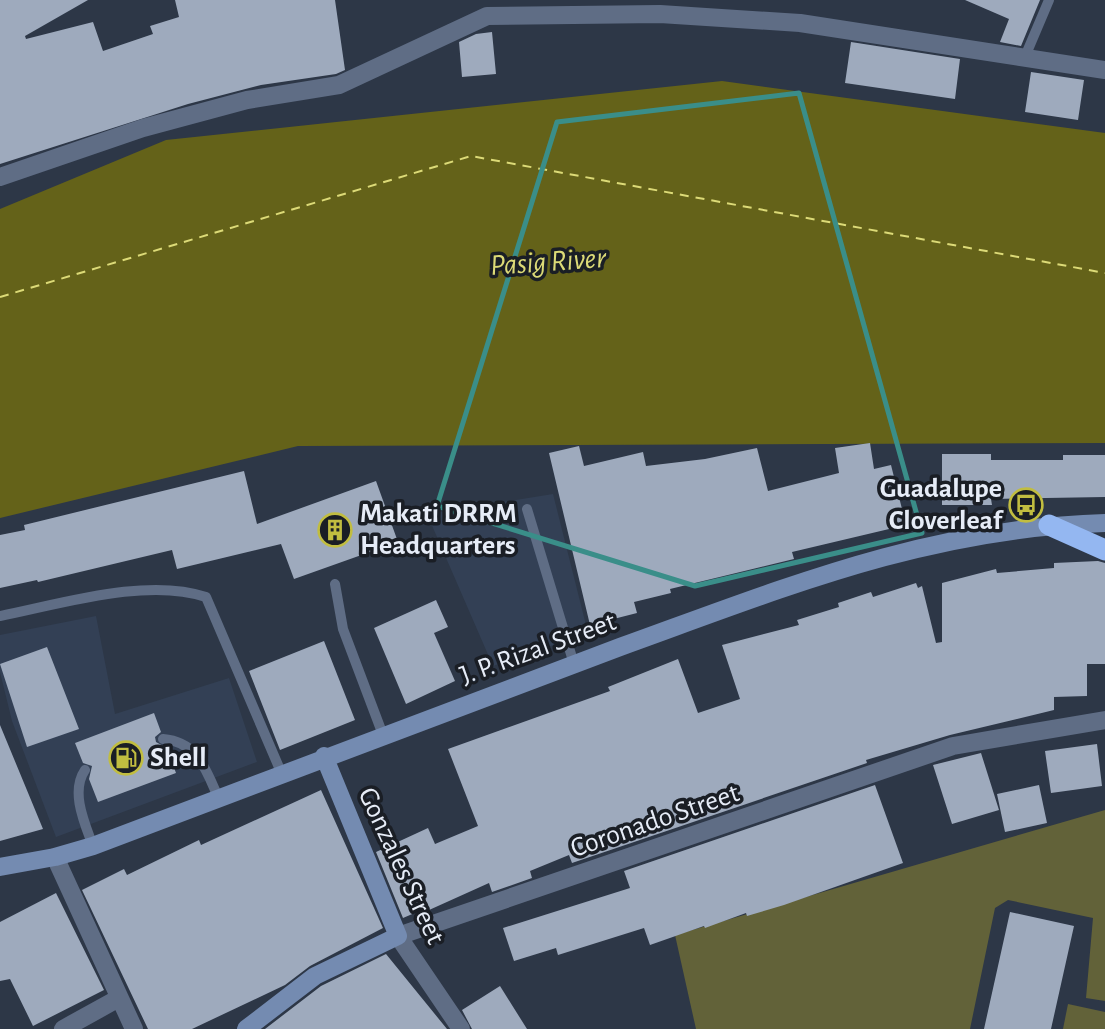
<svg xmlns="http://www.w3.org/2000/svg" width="1105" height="1029" viewBox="0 0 1105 1029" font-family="'Alegreya Sans',sans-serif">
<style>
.built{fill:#334055}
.green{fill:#626239}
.water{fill:#646219}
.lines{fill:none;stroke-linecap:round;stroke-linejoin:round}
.ferry{stroke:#dcda77;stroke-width:2;stroke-dasharray:9 7;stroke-linecap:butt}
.building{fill:#9eaabd}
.lane{stroke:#5f6d85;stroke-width:10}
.street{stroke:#5f6d85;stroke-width:18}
.secondary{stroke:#748bb1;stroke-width:18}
.highway{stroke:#94b7f1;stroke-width:21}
.marked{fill:none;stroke:#3a8e89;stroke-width:5;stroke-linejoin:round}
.labels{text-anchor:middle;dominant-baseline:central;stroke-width:7;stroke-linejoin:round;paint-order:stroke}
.poi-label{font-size:28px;font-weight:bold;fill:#e6ecf7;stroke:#1a1e25;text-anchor:start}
.street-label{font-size:28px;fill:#e6ecf7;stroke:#1a1e25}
.water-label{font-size:30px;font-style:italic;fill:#dcda77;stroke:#1a1e25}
</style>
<rect width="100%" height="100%" fill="#2d3747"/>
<path class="built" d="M553,494L588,633L493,666L427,514Z
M96,616L115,714L229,678L257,762L56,837L12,721L0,672V635Z"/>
<path class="green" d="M1105,810V1001L1086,998L1093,918L1008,900L995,908L970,1029H696L675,935Z
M1068,1004L1105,1012V1029H1063Z"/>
<path class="water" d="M722,81L1105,133V443L298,446L0,518V209L166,140Z"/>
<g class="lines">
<path class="ferry" d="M0,297L471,156L1105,273"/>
</g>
<path class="building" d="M0,0H88L25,36L26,39L93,22L103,51L153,34L150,26L179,17L175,0H335L345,70L336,74L261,85L188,104L0,164Z
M965,0H1040L1021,46L1000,42L1009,19Z
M492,32L496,74L462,77L459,42L476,34Z
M851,42L960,59L955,99L845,83Z
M1031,72L1084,80L1078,120L1025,112Z
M870,443L874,469L891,465L906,525L792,552L794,559L670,589L671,593L634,602L637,613L590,625L549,453L579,446L584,466L643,452L646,466L705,459L757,448L768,491L839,473L835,448Z
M942,454H991V460H1063V455H1105V497L991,499L992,505H942Z
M244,471L257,524L376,481L398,542L294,579L281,544L177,569L172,550L38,582L37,580L0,588V535L25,530L24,525Z
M1098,561L1105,563V664H1087V696L1054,697V710L950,735L866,760L867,763L572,863L569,855L530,871L532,878L492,892L489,883L418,915L417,912L403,918L376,852L428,828L435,844L478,826L448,749L610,691L608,687L678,659L698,713L740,699L722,645L799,625L797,620L839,607L838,603L871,592L873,597L916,583L918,588L922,586L936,643L942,642V583L996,569L997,573L1054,568V563Z
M436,600L448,627L434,633L455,681L406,704L374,628Z
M324,641L355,720L280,750L249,671Z
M47,647L79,729L27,747L0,664Z
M154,713L161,732L155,737L156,742L167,748L176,773L98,802L89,779L92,766L83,763L75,743Z
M0,725L43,829L0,841Z
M1097,744L1102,786L1051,793L1045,751Z
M981,753L999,810L952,824L933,765Z
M875,785L903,863L784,905L747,916L746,913L705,928L704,926L650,945L644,928L558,955L556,948L514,961L503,928L630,888L624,871Z
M1039,785L1047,823L1005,832L997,794Z
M321,790L383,928L310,966L285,985L192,1029H148L82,890L124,869L127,875L199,840L201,845Z
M56,893L104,990L33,1026L10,979L0,981V922Z
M1010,912L1074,926L1051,1029H984Z
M386,954L447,1029H265L321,986Z
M500,986L527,1029H472L462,1010Z"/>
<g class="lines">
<path class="lane" d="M1024,59L1049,0
M527,509L574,664
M335,584L343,629L383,735
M0,616C61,604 147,577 206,597L281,772
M163,739C199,742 206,771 219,799
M85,770C70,792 85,824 93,846"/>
<path class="street" d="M0,177L143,128L247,100L339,85L487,16L660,14L800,23L1105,70
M55,857L134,1029
M63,1029L119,998
M461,1029L398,936L953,746L1105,720"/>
<path class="secondary" d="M0,867L55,857L93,846C269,780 444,712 620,647C784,588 928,528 1105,523
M246,1029L315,976L398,936L324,756"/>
<path class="highway" d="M1049,525L1105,550"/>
</g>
<path class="marked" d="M799,93L922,533L695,586L437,506L557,122Z"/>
<defs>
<symbol id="bus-ring" viewBox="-11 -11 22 22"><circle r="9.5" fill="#1a1e25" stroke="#c1bd40" stroke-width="1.5"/><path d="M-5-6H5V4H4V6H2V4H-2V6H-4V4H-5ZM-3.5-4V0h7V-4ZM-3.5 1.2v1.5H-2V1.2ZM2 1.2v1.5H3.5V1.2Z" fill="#c1bd40"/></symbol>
<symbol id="building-ring" viewBox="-11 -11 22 22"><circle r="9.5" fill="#1a1e25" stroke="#c1bd40" stroke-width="1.5"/><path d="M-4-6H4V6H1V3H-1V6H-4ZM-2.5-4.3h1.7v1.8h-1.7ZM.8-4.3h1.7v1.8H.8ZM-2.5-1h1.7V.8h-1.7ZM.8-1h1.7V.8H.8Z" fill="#c1bd40"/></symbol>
<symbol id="fuel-ring" viewBox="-11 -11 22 22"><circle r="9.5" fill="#1a1e25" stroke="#c1bd40" stroke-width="1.5"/><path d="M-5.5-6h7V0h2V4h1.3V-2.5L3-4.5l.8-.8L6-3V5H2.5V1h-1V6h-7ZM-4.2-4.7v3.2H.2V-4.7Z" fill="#c1bd40"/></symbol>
</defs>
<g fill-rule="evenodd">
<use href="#bus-ring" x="1007" y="486" width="38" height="38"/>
<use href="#building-ring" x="316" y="511" width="38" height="38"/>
<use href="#fuel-ring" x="107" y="739" width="38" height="38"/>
</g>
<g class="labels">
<g class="poi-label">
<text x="1002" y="489" text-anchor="end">Guadalupe<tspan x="1002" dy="32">Cloverleaf</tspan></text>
<text x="360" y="514">Makati DRRM<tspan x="360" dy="32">Headquarters</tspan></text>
<text x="150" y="758">Shell</text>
</g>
<g class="street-label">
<text transform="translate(538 649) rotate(-20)">J. P. Rizal Street</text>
<text transform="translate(655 821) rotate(-19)">Coronado Street</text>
<text transform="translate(401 866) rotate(65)">Gonzales Street</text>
</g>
<g class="water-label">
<text transform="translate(548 262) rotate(-4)">Pasig River</text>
</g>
</g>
</svg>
